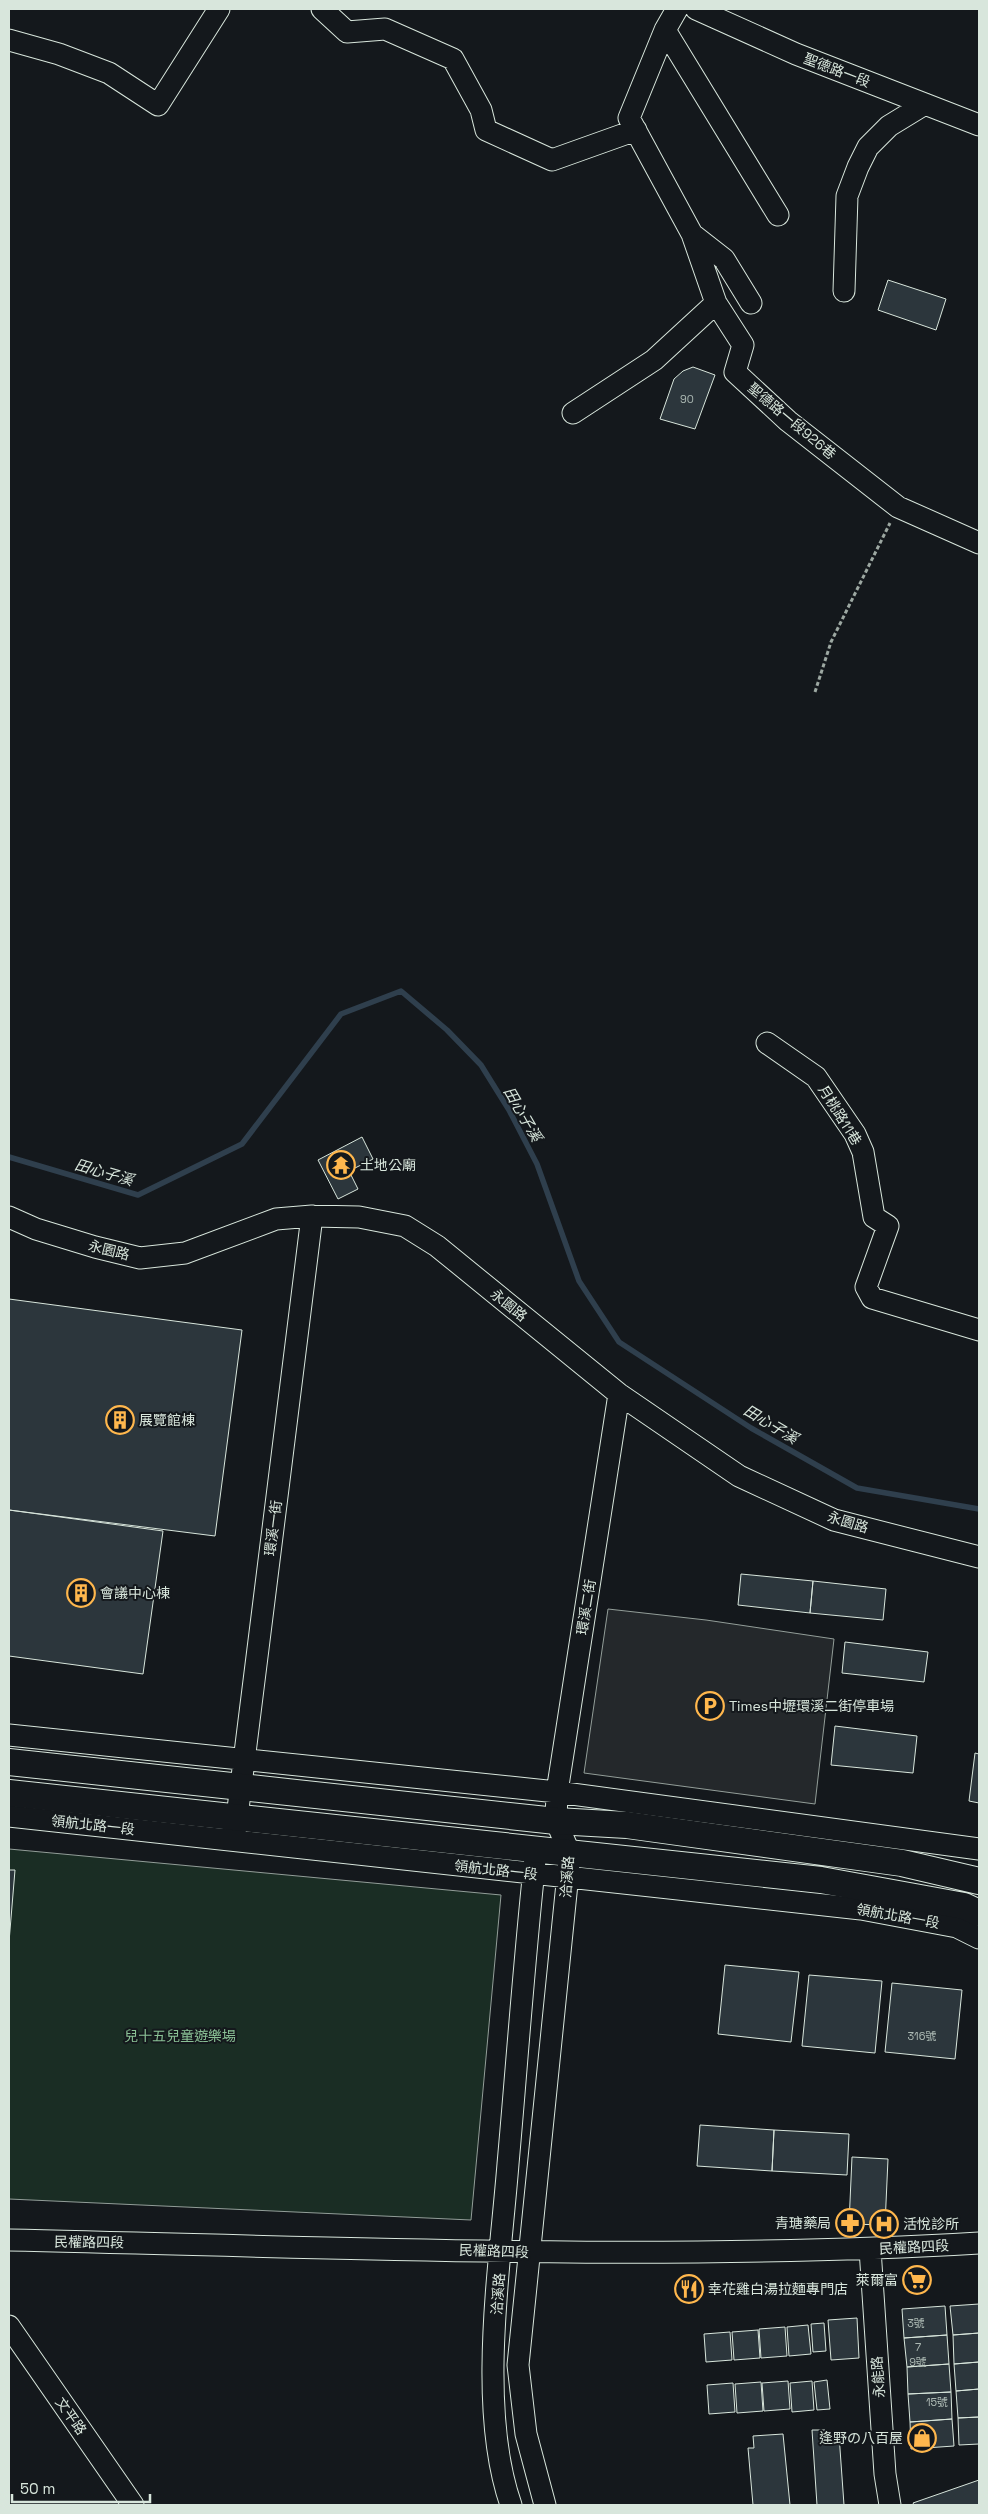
<svg xmlns="http://www.w3.org/2000/svg" width="988" height="2514" viewBox="0 0 988 2514" font-family="'Space Grotesk','Noto Sans TC','Noto Sans JP',sans-serif">
<style>
.green{fill:#1a2d24;stroke:#939e99}
.parking{fill:#24282b;stroke:#939e99}
.lines{fill:none;stroke-linecap:round;stroke-linejoin:round}
.stream{stroke:#2f3f4d;stroke-width:5.5}
.building{fill:#2c363c;stroke:#d8e6dc}
.minor-casing{stroke:#d8e6dc;stroke-width:23}
.major-casing{stroke:#d8e6dc;stroke-width:28}
.path{stroke:#9da8a2;stroke-width:3;stroke-dasharray:4 2.5;stroke-linecap:butt}
.minor{stroke:#14181c;stroke-width:21}
.major{stroke:#14181c;stroke-width:26}
.labels{text-anchor:middle;dominant-baseline:central;stroke-width:4;stroke-linejoin:round;paint-order:stroke}
.number-label{font-size:11px;fill:#adbab4}
.street-label{font-size:14px;fill:#d8e6dc;stroke:#14181c}
.poi-label{font-size:14px;fill:#d8e6dc;stroke:#14181c;text-anchor:start}
.park-label{font-size:14px;fill:#8ac095;stroke:#14181c}
.water-label{font-size:15px;font-style:italic;fill:#d8e6dc;stroke:#14181c}
</style>
<rect width="100%" height="100%" fill="#14181c"/>
<path class="green" d="M9,1849L501,1895L471,2220L9,2199Z"/>
<path class="parking" d="M608,1609L706,1620L834,1639L815,1804L584,1773Z"/>
<g class="lines">
<path class="stream" d="M9,1157L138,1195L242,1144L341,1014L401,991L447,1030L481,1065L509,1110L537,1164L579,1281L619,1342L751,1428L857,1488L979,1509"/>
</g>
<path class="building" d="M888,280L946,299L936,330L878,310Z
M693,367L715,375L695,429L660,419L674,379L683,371Z
M362,1137L373,1159L349,1171L358,1189L338,1199L318,1160Z
M9,1299L242,1330L215,1536L9,1510Z
M9,1510L163,1531L143,1674L9,1656Z
M741,1574L813,1581L810,1613L738,1605Z
M813,1581L886,1589L883,1620L810,1613Z
M845,1642L928,1652L924,1682L842,1673Z
M835,1726L917,1736L913,1773L831,1765Z
M975,1753L979,1754V1803L969,1801Z
M9,1870H15L9,1942Z
M725,1965L799,1972L791,2042L718,2034Z
M809,1975L882,1981L875,2053L802,2046Z
M892,1983L962,1990L955,2059L885,2052Z
M700,2125L774,2130L772,2171L697,2166Z
M774,2130L849,2134L847,2175L772,2171Z
M852,2157L888,2159L885,2225L849,2224Z
M979,2304V2333L953,2335L950,2306Z
M945,2306L947,2335L904,2338L902,2309Z
M857,2318L859,2358L831,2360L828,2320Z
M824,2323L826,2351L813,2352L811,2324Z
M808,2325L811,2354L789,2356L787,2327Z
M785,2327L787,2356L761,2358L759,2329Z
M758,2330L760,2358L734,2360L732,2332Z
M730,2332L732,2360L706,2362L704,2334Z
M979,2333V2362L954,2364L953,2335Z
M947,2335L949,2364L907,2367L904,2338Z
M979,2362V2389L956,2391L954,2364Z
M949,2364L951,2392L908,2394L907,2367Z
M827,2380L830,2409L817,2410L814,2382Z
M788,2381L790,2409L764,2411L762,2383Z
M812,2381L814,2410L792,2412L790,2383Z
M761,2382L763,2411L737,2413L735,2384Z
M733,2383L735,2412L709,2414L707,2385Z
M979,2389V2417L958,2418L956,2391Z
M951,2392L952,2419L910,2422L908,2394Z
M979,2417V2444L959,2445L958,2418Z
M952,2419L954,2446L911,2449L910,2422Z
M812,2430H825V2436L839,2435L844,2505H817Z
M783,2434L790,2505H753L748,2448H754L753,2436Z
M979,2480V2505H914L913,2503Z"/>
<g class="lines">
<defs>
<path id="minor" d="M322,9L347,32L385,29L453,59L481,110L486,130L552,160L636,130
M677,9L665,30L629,118L692,234L716,303L743,345L735,372L788,421L898,507L979,543
M696,9L796,54L979,125
M665,30L778,215
M9,40L59,54L109,73L158,105L219,9
M692,234L724,259L751,303
M844,291L847,196L858,167L868,147L889,126L925,104
M573,413L654,360L716,303
M767,1043L816,1077L855,1134L863,1152L874,1217L888,1226L866,1287L872,1298L979,1330
M9,1217L36,1229L95,1247L140,1258L185,1253L276,1219L312,1216L359,1217L405,1226L437,1246L619,1394L739,1476L834,1520L979,1557
M9,1735L557,1792L979,1849
M9,1816L861,1909L957,1927L979,1938
M235,1833L312,1216
M9,2240C332,2247 656,2262 979,2243
M870,2249L885,2474L890,2505
M9,2326L133,2505
M511,2505C477,2408 500,2266 508,2164C517,2063 524,1961 535,1860
M545,2505L526,2434L518,2365L570,1854L556,1821L557,1792L619,1394"/>
<path id="major" d="M9,1762L556,1821L627,1825L902,1863L979,1881
M9,1793L821,1880L964,1906L979,1913"/>
</defs>
<use href="#minor" class="minor-casing"/>
<use href="#major" class="major-casing"/>
<path class="path" d="M815,692L831,642L890,523"/>
<use href="#minor" class="minor"/>
<use href="#major" class="major"/>
</g>
<defs>
<symbol id="temple-ring" viewBox="-11 -11 22 22"><circle r="9.5" fill="#14181c" stroke="#ffb74d" stroke-width="1.5"/><path d="M0-6L5-2H3V0L6.5 2.5H4V6H1.5V3h-3V6H-4V2.5H-6.5L-3 0V-2H-5Z" fill="#ffb74d"/></symbol>
<symbol id="building-ring" viewBox="-11 -11 22 22"><circle r="9.5" fill="#14181c" stroke="#ffb74d" stroke-width="1.5"/><path d="M-4-6H4V6H1V3H-1V6H-4ZM-2.5-4.3h1.7v1.8h-1.7ZM.8-4.3h1.7v1.8H.8ZM-2.5-1h1.7V.8h-1.7ZM.8-1h1.7V.8H.8Z" fill="#ffb74d"/></symbol>
<symbol id="parking-ring" viewBox="-11 -11 22 22"><circle r="9.5" fill="#14181c" stroke="#ffb74d" stroke-width="1.5"/><path d="M-3.5-5.5H1a3.5 3.5 0 0 1 0 7H-1V5.5H-3.5ZM-1-3.4V-.6H.8a1.4 1.4 0 0 0 0-2.8Z" fill="#ffb74d"/></symbol>
<symbol id="pharmacy-ring" viewBox="-11 -11 22 22"><circle r="9.5" fill="#14181c" stroke="#ffb74d" stroke-width="1.5"/><path d="M-2-6h4v4h4v4h-4v4h-4v-4h-4v-4h4Z" fill="#ffb74d"/></symbol>
<symbol id="hospital-ring" viewBox="-11 -11 22 22"><circle r="9.5" fill="#14181c" stroke="#ffb74d" stroke-width="1.5"/><path d="M-5-5h3v3.5h4V-5h3V5h-3V1.5h-4V5h-3Z" fill="#ffb74d"/></symbol>
<symbol id="supermarket-ring" viewBox="-11 -11 22 22"><circle r="9.5" fill="#14181c" stroke="#ffb74d" stroke-width="1.5"/><path d="M-6-5.5h2.5l.6 2H6L4.5 2H-2.5L-4.4-4H-6ZM-1.5 3.2a1.3 1.3 0 1 0 .1 0ZM3 3.2a1.3 1.3 0 1 0 .1 0Z" fill="#ffb74d"/></symbol>
<symbol id="restaurant-ring" viewBox="-11 -11 22 22"><circle r="9.5" fill="#14181c" stroke="#ffb74d" stroke-width="1.5"/><path d="M-5-6h1v4h1v-4h1v4h1v-4h1v5L-1.5 .5V6h-2V.5L-5-1ZM5-6V6H3V1.5H1.5Q1.5-4 5-6Z" fill="#ffb74d"/></symbol>
<symbol id="shop-ring" viewBox="-11 -11 22 22"><circle r="9.5" fill="#14181c" stroke="#ffb74d" stroke-width="1.5"/><path d="M-5-2.5h2.3a2.7 3.5 0 0 1 5.4 0H5L5.5 6h-11ZM-1.5-2.5h3a1.5 2.3 0 0 0-3 0Z" fill="#ffb74d"/></symbol>
</defs>
<g fill-rule="evenodd">
<use href="#temple-ring" x="325" y="1149" width="32" height="32"/>
<use href="#building-ring" x="104" y="1404" width="32" height="32"/>
<use href="#building-ring" x="65" y="1577" width="32" height="32"/>
<use href="#parking-ring" x="694" y="1690" width="32" height="32"/>
<use href="#pharmacy-ring" x="834" y="2207" width="32" height="32"/>
<use href="#hospital-ring" x="868" y="2208" width="32" height="32"/>
<use href="#supermarket-ring" x="901" y="2264" width="32" height="32"/>
<use href="#restaurant-ring" x="673" y="2273" width="32" height="32"/>
<use href="#shop-ring" x="906" y="2422" width="32" height="32"/>
</g>
<g class="labels">
<g class="number-label">
<text x="687" y="399">90</text>
<text x="922" y="2036">316號</text>
<text x="916" y="2323">3號</text>
<text x="918" y="2347">7</text>
<text x="918" y="2362">9號</text>
<text x="937" y="2402">15號</text>
</g>
<g class="street-label">
<text transform="translate(837 70) rotate(21)">聖德路一段</text>
<text transform="translate(792 421) rotate(40)">聖德路一段926巷</text>
<text transform="translate(840 1115) rotate(58)">月桃路11巷</text>
<text transform="translate(109 1250) rotate(14)">永園路</text>
<text transform="translate(509 1305) rotate(39)">永園路</text>
<text transform="translate(848 1522) rotate(17)">永園路</text>
<text transform="translate(273 1528) rotate(-83)">環溪一街</text>
<text transform="translate(586 1607) rotate(-81)">環溪二街</text>
<text transform="translate(93 1825) rotate(6)">領航北路一段</text>
<text transform="translate(496 1870) rotate(6)">領航北路一段</text>
<text transform="translate(567 1877) rotate(-86)">洽溪路</text>
<text transform="translate(898 1916) rotate(10)">領航北路一段</text>
<text transform="translate(89 2242) rotate(1)">民權路四段</text>
<text transform="translate(914 2247) rotate(-3)">民權路四段</text>
<text transform="translate(494 2251) rotate(2)">民權路四段</text>
<text transform="translate(498 2294) rotate(-86)">洽溪路</text>
<text transform="translate(878 2377) rotate(-94)">永能路</text>
<text transform="translate(71 2416) rotate(55)">文平路</text>
</g>
<g class="poi-label">
<text x="360" y="1165">土地公廟</text>
<text x="139" y="1420">展覽館棟</text>
<text x="100" y="1593">會議中心棟</text>
<text x="729" y="1706">Times中壢環溪二街停車場</text>
<text x="831" y="2223" text-anchor="end">青瑭藥局</text>
<text x="903" y="2224">活悅診所</text>
<text x="898" y="2280" text-anchor="end">萊爾富</text>
<text x="708" y="2289">幸花雞白湯拉麵專門店</text>
<text x="903" y="2438" text-anchor="end">逢野の八百屋</text>
</g>
<g class="park-label">
<text x="180" y="2036">兒十五兒童遊樂場</text>
</g>
<g class="water-label">
<text transform="translate(523 1114) rotate(60)">田心子溪</text>
<text transform="translate(104 1172) rotate(16)">田心子溪</text>
<text transform="translate(771 1424) rotate(31)">田心子溪</text>
</g>
</g>
<rect width="988" height="2514" fill="none" stroke="#d8e6dc" stroke-width="20"/>
<path d="M12 2494v8h138v-8" fill="none" stroke="#d8e6dc" stroke-width="2.5"/>
<text x="20" y="2494" font-size="15" fill="#d8e6dc" stroke="#14181c" stroke-width="4" paint-order="stroke">50 m</text>
</svg>
